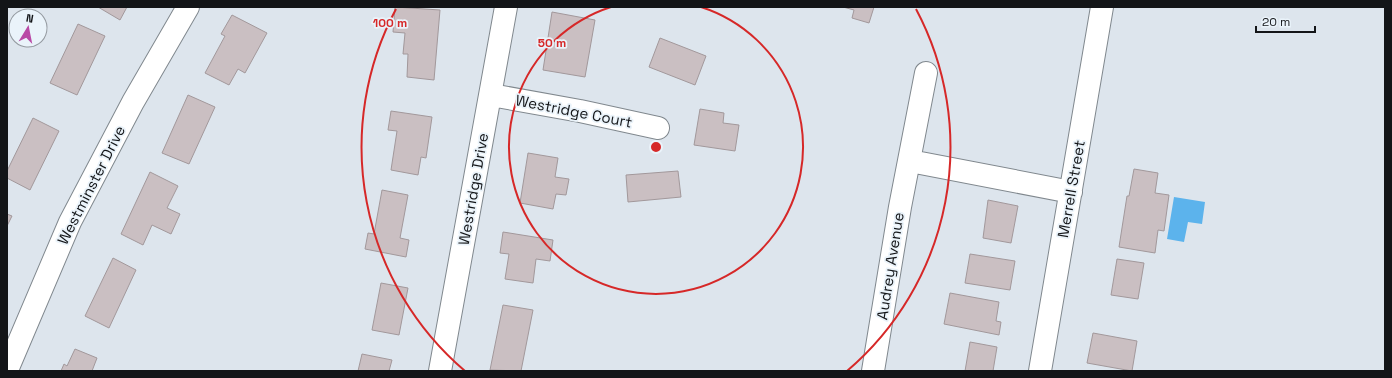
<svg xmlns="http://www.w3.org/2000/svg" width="1392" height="378" viewBox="0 0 1392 378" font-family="'Space Grotesk',sans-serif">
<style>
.water{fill:#5cb3ec}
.building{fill:#cabfc2;stroke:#a2989b}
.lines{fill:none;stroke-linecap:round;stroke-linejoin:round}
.minor-casing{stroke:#80888e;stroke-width:24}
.minor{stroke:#fff;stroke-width:22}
.ring{fill:none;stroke:#d62828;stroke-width:2}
.labels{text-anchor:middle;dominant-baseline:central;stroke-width:3.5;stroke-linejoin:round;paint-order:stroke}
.street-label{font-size:15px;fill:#131518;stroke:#eaf3fa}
.centre{fill:#d62828;stroke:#eaf3fa;stroke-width:2}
.ring-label{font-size:12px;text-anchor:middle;font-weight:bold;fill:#d62828;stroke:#eaf3fa;stroke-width:3.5;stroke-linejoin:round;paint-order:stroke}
</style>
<rect width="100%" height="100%" fill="#dde5ed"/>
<path class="water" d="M1174,197L1205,202L1202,224L1188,222L1184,242L1167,239Z"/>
<path class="building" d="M98,7H127L120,20Z
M395,7L440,10L434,80L407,77L408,54H403L405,33L393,32Z
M843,7H874L869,23L852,18L854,10Z
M552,12L595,20L585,77L543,70Z
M232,15L267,33L245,73L238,69L229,85L205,73L225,36L221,34Z
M78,24L105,36L77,95L50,83Z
M660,38L706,56L695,85L649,67Z
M188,95L215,107L189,164L162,153Z
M700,109L724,113L723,123L739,125L735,151L694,145Z
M391,111L432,117L426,158L421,157L418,175L391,170L397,131L388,130Z
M33,118L59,131L30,190L7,178V171Z
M528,153L558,158L555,177L569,179L566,195L556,194L553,209L520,203Z
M1134,169L1158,173L1155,193L1169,195L1164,231L1158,230L1155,253L1119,247L1127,196H1129Z
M678,171L681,197L628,202L626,175Z
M150,172L178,186L167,208L180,214L171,234L152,225L143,245L121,234Z
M382,190L408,195L400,238L409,240L406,257L365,249L368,233L374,234Z
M988,200L1018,206L1011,243L983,238Z
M7,214L12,216L7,226Z
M503,232L553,240L550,261L536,259L533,283L505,279L509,254L500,253Z
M970,254L1015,261L1010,290L965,283Z
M113,258L136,270L109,328L85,316Z
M1117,259L1144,263L1138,299L1111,295Z
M381,283L408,288L399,335L372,330Z
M950,293L999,302L996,321L1001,322L999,335L944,324Z
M503,305L533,310L521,371L490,370Z
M1093,333L1137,341L1132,371L1087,363Z
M970,342L997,347L993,371H965Z
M75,349L97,358L92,371H61L64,364L67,366Z
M362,354L392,360L389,371H358Z"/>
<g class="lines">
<defs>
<path id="minor" d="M491,95L580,111L658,128
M910,161L1071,192
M7,370L70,222L133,102L188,7
M440,371L506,7
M873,371L900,207L926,73
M1040,371L1102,7"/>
</defs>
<use href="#minor" class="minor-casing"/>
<use href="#minor" class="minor"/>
</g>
<g class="ring">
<path d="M701 7A147 147 0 1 1 611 7"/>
<path d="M465 371A294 294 0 0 1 396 9M916 9A294 294 0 0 1 847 371"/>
</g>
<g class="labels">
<g class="street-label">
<text transform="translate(574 111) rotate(11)">Westridge Court</text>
<text transform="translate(91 185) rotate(-63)">Westminster Drive</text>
<text transform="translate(473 189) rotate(-80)">Westridge Drive</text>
<text transform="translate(1071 189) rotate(-80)">Merrell Street</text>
<text transform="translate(890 266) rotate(-81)">Audrey Avenue</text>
</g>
</g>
<circle cx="656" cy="147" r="6" class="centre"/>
<g class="ring-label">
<text x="390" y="27">100 m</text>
<text x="552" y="47">50 m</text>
</g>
<rect width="1392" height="378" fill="none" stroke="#131518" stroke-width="16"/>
<g transform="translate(28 28) rotate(10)"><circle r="19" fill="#eaf3fa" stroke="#949aa0"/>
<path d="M0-3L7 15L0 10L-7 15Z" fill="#b949a6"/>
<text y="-6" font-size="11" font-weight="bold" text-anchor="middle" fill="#131518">N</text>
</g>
<path d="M1256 26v6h59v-6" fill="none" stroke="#131518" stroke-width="2"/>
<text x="1262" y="26" font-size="12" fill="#131518" stroke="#eaf3fa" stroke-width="3" paint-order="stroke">20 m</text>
</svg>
